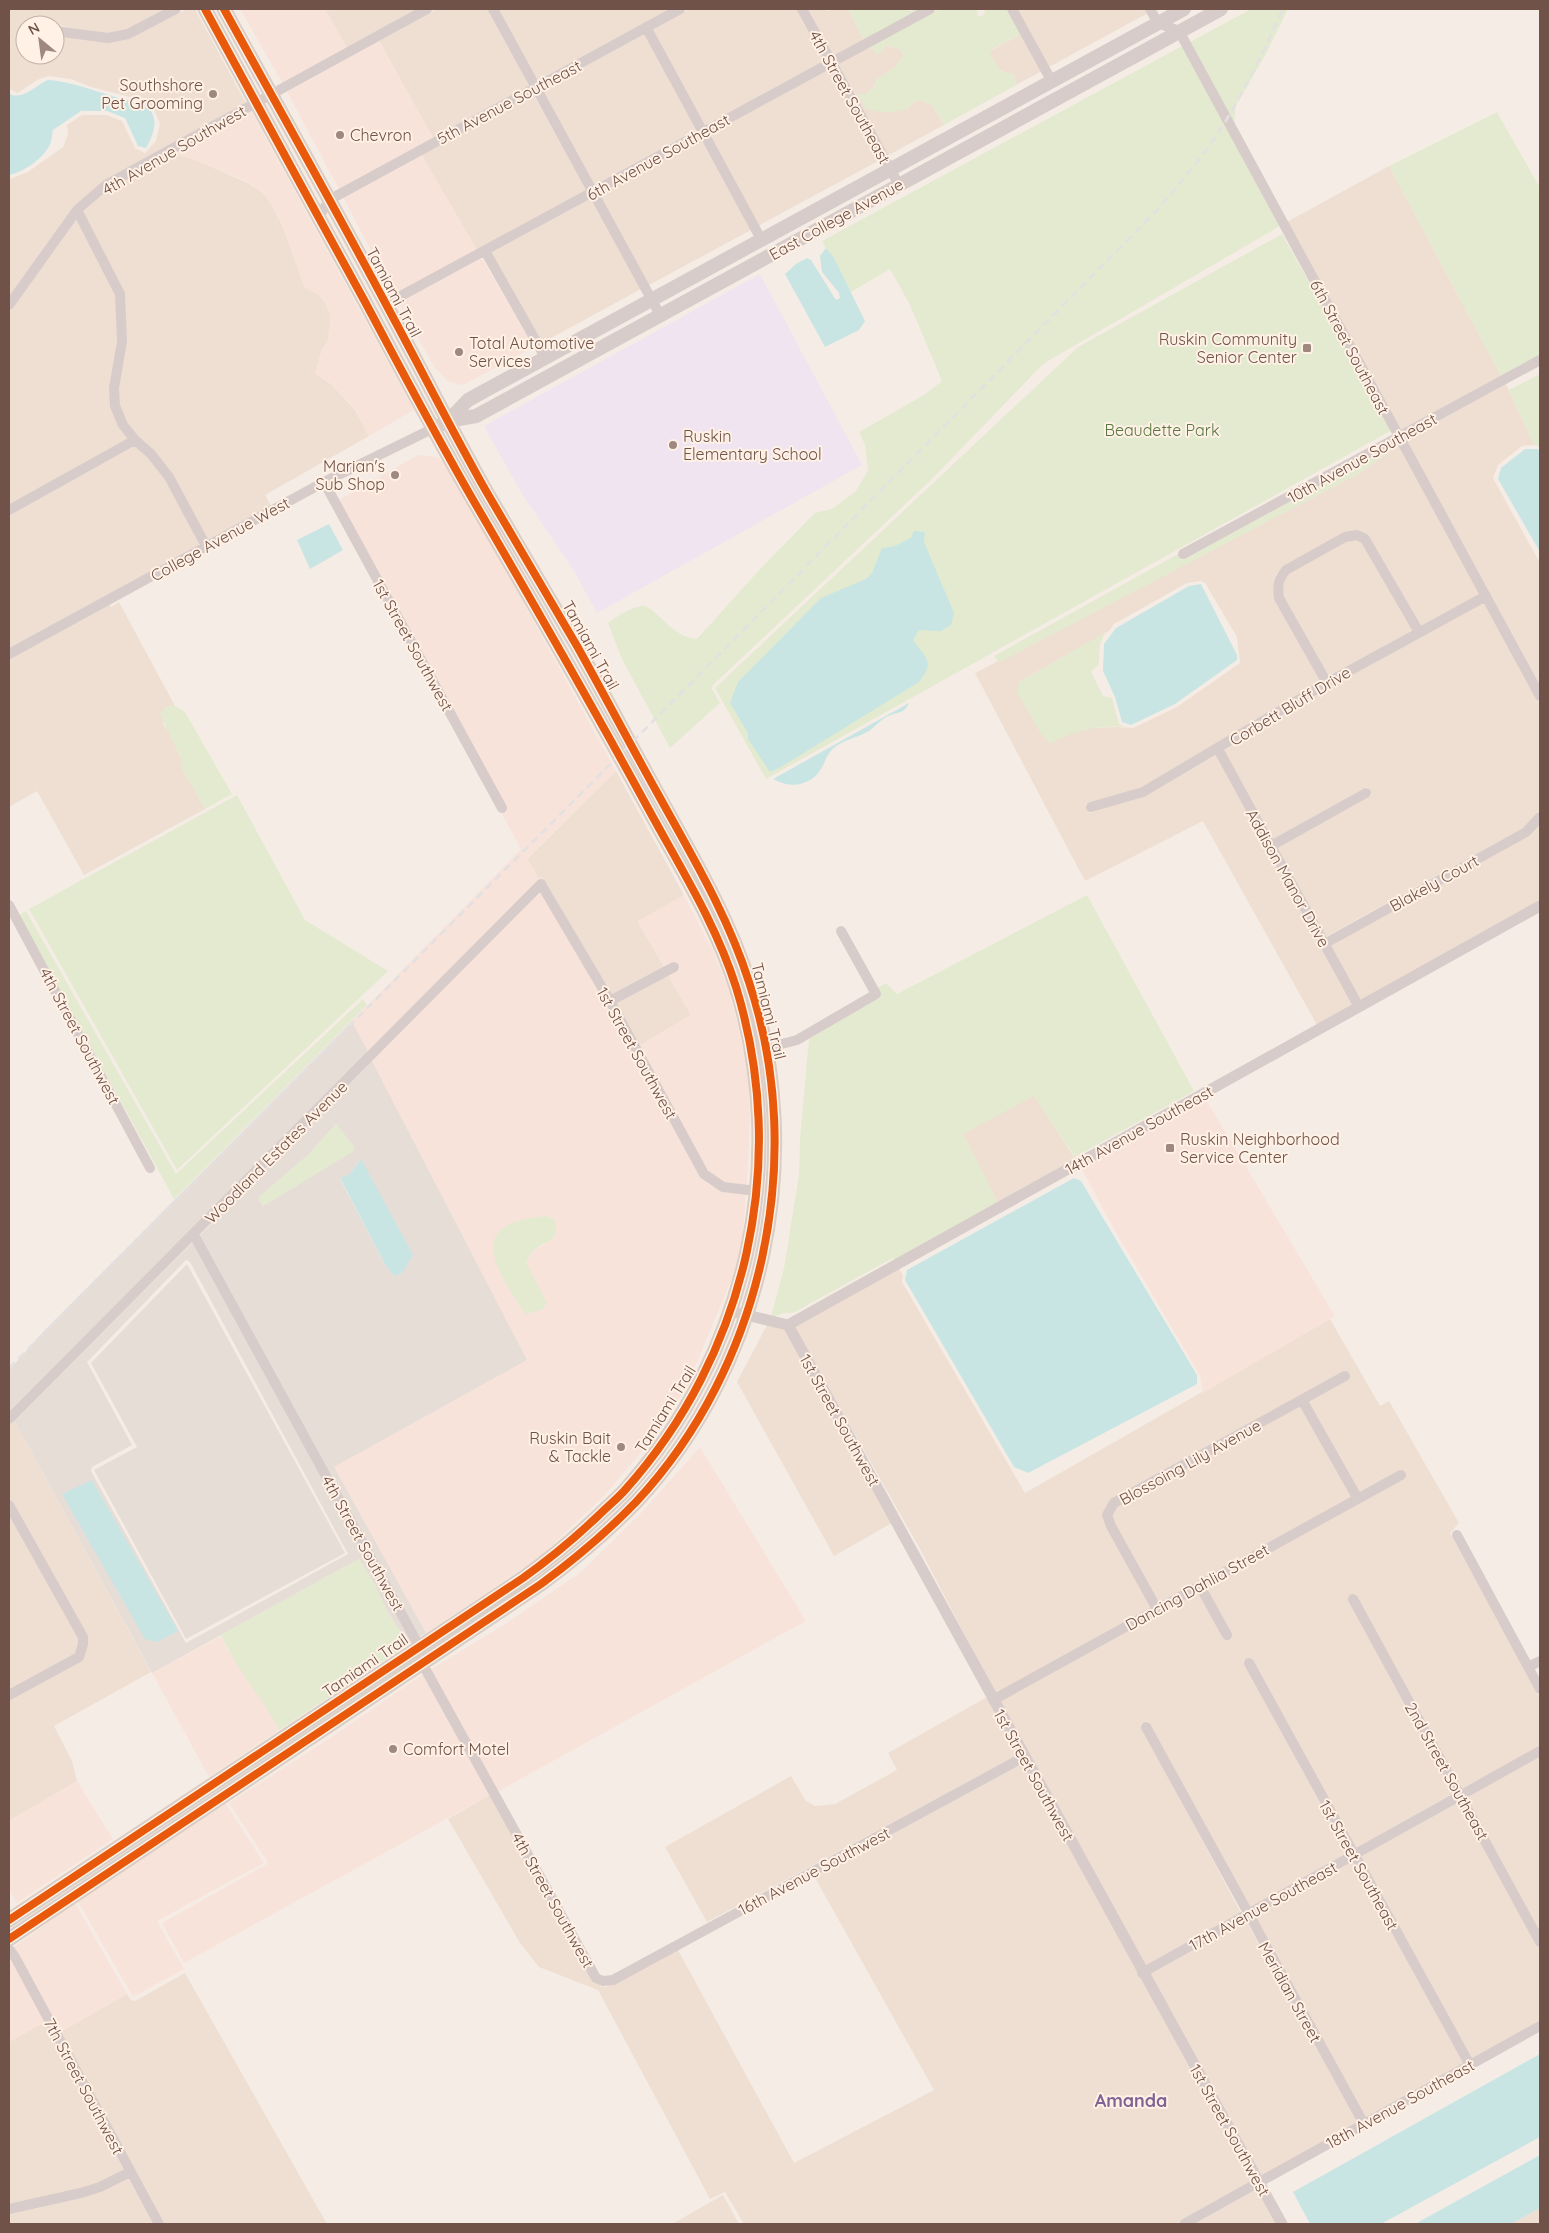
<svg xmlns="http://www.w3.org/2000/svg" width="1549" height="2233" viewBox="0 0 1549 2233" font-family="Quicksand,sans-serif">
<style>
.residential{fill:#eedfd2;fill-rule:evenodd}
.commercial{fill:#f8e3db;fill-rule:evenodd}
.industrial{fill:#e6ddd7;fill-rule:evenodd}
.education{fill:#efe4ef}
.green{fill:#e3ead0}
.water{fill:#c8e5e4}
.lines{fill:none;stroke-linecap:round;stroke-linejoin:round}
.minor{stroke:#d7ccc9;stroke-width:10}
.tertiary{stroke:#d7ccc9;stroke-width:11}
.secondary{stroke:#d7ccc9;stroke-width:14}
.primary{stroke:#d9cdc5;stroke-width:15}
.rail{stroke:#e3e0e2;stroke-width:2.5;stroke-dasharray:8 5;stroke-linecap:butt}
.cycleway-casing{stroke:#fff1e5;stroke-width:11}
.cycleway{stroke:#e8590c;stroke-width:8}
.poi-dot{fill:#9f887f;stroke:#fff1e5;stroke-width:2}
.labels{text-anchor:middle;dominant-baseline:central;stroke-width:4;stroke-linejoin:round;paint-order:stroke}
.poi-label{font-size:16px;fill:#705248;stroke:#fff1e5;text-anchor:start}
.street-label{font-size:16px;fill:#705248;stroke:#fff1e5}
.park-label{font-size:16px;fill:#577741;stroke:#fff1e5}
.neighbourhood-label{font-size:18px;font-weight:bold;fill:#7e6494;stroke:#fff1e5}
</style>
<rect width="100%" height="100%" fill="#f5ede5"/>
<path class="residential" d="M9,9H166L126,30L108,34L55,25H25V55H55V35L130,38L187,9H195L246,103L104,181L72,208L9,297V179L28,172L63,147L68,134L67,125L82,115H106L122,121L135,148L145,153L156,141L160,124L153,107L146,101L91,87L71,79L48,76L37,80L18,93L9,89Z
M325,9H418L347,48Z
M437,9H488L529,86L433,138L379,41Z
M497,9H670L536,82Z
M689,9H797L825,61L703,126L652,30Z
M820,9L828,11L831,9H848L864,40L832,57L807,10Z
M1017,9H1146L1148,13L1049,67Z
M645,34L696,130L594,186L541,90Z
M1021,34L1042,71L1016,85L1014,74L1001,71L990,54V51Z
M884,45L900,49L904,56L894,68L877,80L876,84L867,94L912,103L921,100L932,105L944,125L887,156L837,65L870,47L877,54Z
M829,69L880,160L758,226L707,134Z
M533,94L587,190L477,250L421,155Z
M700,138L751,230L649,285L599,194Z
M175,152L177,154L198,161L248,183L263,193L270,202L283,227L305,288L318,294L326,304L331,316L328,340L322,350L315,373L331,384L355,410L369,436L265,495L271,506L207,540L127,422L119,406L118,389L126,342L125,294L83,212L109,189Z
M1389,166L1501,376L1401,431L1287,222Z
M592,198L641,289L542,343L491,253Z
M77,218L116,295L117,340L110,387L129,439L9,505V313Z
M1506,384L1534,445L1522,446L1498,465L1493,478L1540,563V687L1405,439Z
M1399,445L1480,594L1421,626L1369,536L1358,530L1343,533L1284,566L1276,574L1273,584L1276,600L1322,681L1141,788L1085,804L1089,813L1145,796L1216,755L1353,1005L1317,1025L1203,821L1085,881L975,673L1358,474ZM1201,581L1205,583L1237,637L1240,663L1177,707L1133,728L1117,727L1090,728L1065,735L1050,743L1019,682L1109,631L1114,624L1187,583Z
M135,446L148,457L165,480L200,544L9,649V515Z
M1356,539L1363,542L1413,630L1329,677L1283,596L1281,586L1289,573L1347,541Z
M119,602L175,706L165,707L163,724L170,733L181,759L183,770L205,809L84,875L37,791L9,807V659L110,604L111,607Z
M1484,602L1540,705V810L1523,828L1325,937L1276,848L1372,795L1367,787L1272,840L1223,751L1330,687Z
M616,771L684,895L638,922L664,967L611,995L547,884L542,878L539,879L527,859Z
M1540,823V901L1360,1001L1330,946Z
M668,975L691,1015L639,1046L615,1003Z
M1034,1095L1076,1160L998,1203L963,1134Z
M899,1269L903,1275L902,1282L1025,1493L1330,1319L1380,1406L1389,1401L1459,1523L1450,1533L1540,1698V1746L1461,1789L1355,1594L1348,1597L1454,1793L1355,1849L1250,1658L1243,1661L1347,1853L1248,1909L1147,1721L1140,1724L1241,1913L1144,1967L1031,1762L920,1549L794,1327Z
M767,1325L785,1329L892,1523L834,1556L737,1382Z
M14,1420L151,1672L54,1726L72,1761L77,1781L9,1821V1700L81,1661L87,1646L9,1499V1425Z
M9,1513L78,1637L79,1643L75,1654L9,1689Z
M987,1697L1018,1755L707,1922L665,1847L791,1776L806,1801L815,1806L835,1804L897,1770L888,1753Z
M1540,1756V1933L1466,1798Z
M1023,1763L1253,2181L1175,2224H744L725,2192L710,2199L598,1990L539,1967L520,1943L448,1819L490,1795L600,1986L605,1987L678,1950L794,2163L934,2090L814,1876Z
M1458,1801L1540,1950V2021L1471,2059L1359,1857Z
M1352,1861L1464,2063L1365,2118L1253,1917Z
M1246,1921L1358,2122L1260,2177L1148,1975Z
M185,1973L327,2224H164L60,2032L127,1994L131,2000L135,2001Z
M45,2022L124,2170L98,2183L79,2189L9,2205V2042Z
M128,2178L154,2224H9V2214L82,2198Z
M1258,2189L1277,2224H1194Z
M723,2195L739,2224H672Z
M1540,2208V2224H1511Z"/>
<path class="commercial" d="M240,9H325L347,48L283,84Z
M379,41L433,138L339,189L287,92Z
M251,111L414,410L369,436L355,409L331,384L315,373L322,350L328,340L331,316L326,304L318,294L305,288L283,227L270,202L263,193L248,182L198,161L177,154L175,152Z
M422,155L477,250L394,295L343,197Z
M482,258L534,347L463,385L457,384L448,381L434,367L399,303Z
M418,455L436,457L447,464L616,771L527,858L539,879L368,1052L352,1021L521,849L502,814L507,810L339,500Z
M540,891L606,1003L700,1176L710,1185L722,1191L746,1194L743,1235L733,1276L686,1388L647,1445L604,1496L540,1557L426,1633L333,1467L527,1360L372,1061ZM546,1216L555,1237L532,1252L526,1262L547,1303L519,1305L517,1221Z
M684,895L714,953L728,988L738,1026L748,1072L750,1118L747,1185L724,1182L707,1172L639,1046L691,1015L668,975L680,969L675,961L664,967L638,921Z
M1205,1098L1335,1316L1203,1393L1200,1376L1114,1229L1081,1168Z
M700,1447L806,1621L497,1792L430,1670L505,1624L581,1572L642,1512Z
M221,1636L227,1649L271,1714L279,1730L209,1777L152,1673Z
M423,1674L490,1795L184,1963L162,1923L267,1864V1861L229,1803L330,1738Z
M77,1781L113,1839L17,1903L9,1889V1821Z
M224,1801L264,1863L157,1921L184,1969L133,1997L77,1900Z
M75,1903L127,1994L60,2032L13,1948Z
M9,1955L45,2022L9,2042Z"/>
<path class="industrial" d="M352,1021L368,1052L9,1412V1370L45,1330Z
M372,1061L527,1360L334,1467L426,1633L419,1637L199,1236ZM336,1124L354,1147L353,1151L263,1206L258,1198L308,1155ZM360,1160L394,1276L386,1266L340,1179L349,1175Z
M193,1242L412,1642L409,1644L388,1613L376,1587L359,1559L152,1673L14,1420ZM186,1260L190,1262L348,1554L186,1643L91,1471L92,1467L132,1445L87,1362Z
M187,1264L345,1553L186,1639L94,1470L137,1447L91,1363Z"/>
<path class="education" d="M760,274L862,465L597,613L573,569L522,494L484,426Z"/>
<path class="green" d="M848,9H905L909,11L920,9L864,40Z
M940,9H977L978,17L983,15L986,9H1006L1021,34L991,50L990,54L1001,71L1014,74L1016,85L944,125L932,105L921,100L912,103L908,109C893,112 880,114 865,108L858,94H867L876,85V80L894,68L904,56L900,49L885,45L884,50L877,54L870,47Z
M1251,9H1288L1266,54L1236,105L1234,123L1190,42Z
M1182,46L1280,226L1043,364L932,479L713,685L712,689L720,703L670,748L622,659L608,623C618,616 632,606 644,606C656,607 672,638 697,639L760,569L815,513L832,509L856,491L868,470L865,445L859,432L924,395L942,381L910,305L890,269L851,292L822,241Z
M1497,112L1540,188V355L1501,376L1389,166Z
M1282,234L1392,430L766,779L715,688L1078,347Z
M1540,374V447L1534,445L1509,390Z
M1398,443L1399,445L1358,474L1008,658L998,662L994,656L1178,554L1182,560Z
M1105,633L1100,644L1099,664L1091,672L1103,696L1112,698L1119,724L1125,727C1098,725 1073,731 1050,744L1041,734L1017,692L1019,682Z
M175,706L185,712L232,794L205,809L183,770L181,759L160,714L165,707Z
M237,795L305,920L388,971L177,1170L29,909Z
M1087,895L1194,1091L1075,1157L1034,1096L963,1134L998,1203L895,1261L893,1258L793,1313H784L771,1317L784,1268L799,1175L800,1138L809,1039L881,996L877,988L886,983L897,994Z
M26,911L176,1174L363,999L367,1005L174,1199L19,915Z
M336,1124L354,1147V1151L263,1206L258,1198L308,1155Z
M546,1216L554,1219C562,1243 546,1238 532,1252C530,1254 528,1259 526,1262L547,1303L542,1310L526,1314C513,1297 477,1247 502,1229C515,1219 531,1218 546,1216Z
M359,1559L376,1587L388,1613L409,1644L279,1730C262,1697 236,1669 221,1635Z"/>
<path class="water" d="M48,80C81,82 111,99 144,104C161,116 154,134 146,148L138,146L125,118L107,111H81L53,130C52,133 52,139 51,142C45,158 24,172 9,175V93C21,102 36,85 48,80Z
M826,248L834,258L865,321L859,330L825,347L785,274L796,264L807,258L811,260L836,300L840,298L839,293L822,272L820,256Z
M1525,449H1538L1540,454V552L1498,479L1501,468Z
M329,524L343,550L310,569L297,540Z
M914,531L925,532L924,542L954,613L951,625L941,631L919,630L913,640C925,658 936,660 919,682L781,767L770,772L748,739V733L730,703L738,682L821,598L866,579L872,573L882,548L895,546L911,538Z
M1201,584L1237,655V660L1175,704L1131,725L1122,722L1115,697L1103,671L1104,644L1116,628L1189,586Z
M909,703C905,713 899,712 891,715C882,718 876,726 869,731C859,737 847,739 838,745C821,755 828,772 806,782C794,787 785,785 773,779Z
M361,1159L413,1255L402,1273L394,1276L386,1266L340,1178L349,1175Z
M1074,1178L1081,1181L1197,1375V1384L1028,1473L1014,1467L905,1280L907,1270Z
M92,1480L178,1631L157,1642L145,1639L62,1494Z
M1540,2054V2137L1381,2224H1310L1293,2192Z
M1540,2155V2208L1511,2224H1415Z"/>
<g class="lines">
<path class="minor" d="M493,9L660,315
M802,9L899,185
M1012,9L1051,80
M1150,9L1158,23L1179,31L1540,696
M646,27L761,239
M55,31L108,38L128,34L176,9
M77,210L120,294L122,341L114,388L115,406L123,425L135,440L151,454L169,477L206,546
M319,217L329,200L680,9
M485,251L545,357
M386,304L930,9
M9,305L77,210L106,185L427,9
M324,482L502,808
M9,510L135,440
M1183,554L1540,360
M9,654L324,482L434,428
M1327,683L1279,598C1277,585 1278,580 1286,570L1345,537L1357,535L1365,539L1419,632
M1218,749L1359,1007
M1091,807L1143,792L1327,683L1486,596
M1271,846L1366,793
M9,905L150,1168
M1324,944L1526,832L1540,817
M610,1001L674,967
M766,1048L797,1040L876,994L841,931
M194,1235L419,1646L422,1663L596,1978L603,1981L613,1980L1024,1757
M1302,1400L1358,1499
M9,1419L541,884L610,1001L704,1174L723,1187L757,1191
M9,1505L83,1637V1644L79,1657L9,1695
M1457,1535L1540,1689
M1200,1586L1227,1635
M1353,1599L1540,1942
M1157,1609L1111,1526L1107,1515L1114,1503L1345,1376
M1249,1663L1470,2065
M1528,1667L1540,1661
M993,1700L1401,1475
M1146,1727L1364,2124
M9,1949L15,1957L159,2224
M1142,1973L1540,1751
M9,2209L81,2193L100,2187L130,2172
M1184,2224L1540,2026"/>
<path class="tertiary" d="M738,1313L788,1325L1540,906
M788,1325L1282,2224"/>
<path class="secondary" d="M448,421L468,400L1184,9
M434,428L448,421L476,416L1221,9"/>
<path class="primary" d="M9,1920L523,1578C551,1558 575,1538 599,1515C608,1506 617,1499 625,1490C747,1354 790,1162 736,987C716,924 680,867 649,810C593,707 535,606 476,505C437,438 401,369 364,300C311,203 257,106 205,9
M9,1939L541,1584C575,1559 607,1532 636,1502C763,1366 808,1158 749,982C728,916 692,856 659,796C631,746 605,696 577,646C547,594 516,543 486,491C452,431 421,369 388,308C335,208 279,109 224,9"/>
<path class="rail" d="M9,1368L697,677L1161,206C1176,187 1192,169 1207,149C1238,106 1261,57 1283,9"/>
<defs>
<path id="cycleway" d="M9,1920L523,1578C551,1558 575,1538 599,1515C608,1506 617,1499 625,1490C747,1354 790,1162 736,987C716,924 680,867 649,810C593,707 535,606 476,505C437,438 401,369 364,300C311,203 257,106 205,9
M9,1939L541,1584C575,1559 607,1532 636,1502C763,1366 808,1158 749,982C728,916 692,856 659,796C631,746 605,696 577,646C547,594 516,543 486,491C452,431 421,369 388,308C335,208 279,109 224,9"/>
</defs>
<use href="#cycleway" class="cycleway-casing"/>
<use href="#cycleway" class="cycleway"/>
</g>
<g class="poi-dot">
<circle cx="213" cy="94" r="5"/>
<circle cx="340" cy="135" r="5"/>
<rect x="1302" y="343" width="10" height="10" rx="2.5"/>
<circle cx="459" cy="352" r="5"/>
<circle cx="673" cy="445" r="5"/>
<circle cx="395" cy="475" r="5"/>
<rect x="1165" y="1143" width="10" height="10" rx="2.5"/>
<circle cx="621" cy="1447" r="5"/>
<circle cx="393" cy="1749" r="5"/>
</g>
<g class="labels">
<g class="poi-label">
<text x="203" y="85" text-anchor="end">Southshore<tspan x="203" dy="18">Pet Grooming</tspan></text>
<text x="350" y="135">Chevron</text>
<text x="1297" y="339" text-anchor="end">Ruskin Community<tspan x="1297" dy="18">Senior Center</tspan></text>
<text x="469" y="343">Total Automotive<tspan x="469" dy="18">Services</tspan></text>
<text x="683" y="436">Ruskin<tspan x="683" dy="18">Elementary School</tspan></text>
<text x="385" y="466" text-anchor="end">Marian's<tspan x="385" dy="18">Sub Shop</tspan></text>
<text x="1180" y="1139">Ruskin Neighborhood<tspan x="1180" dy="18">Service Center</tspan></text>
<text x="611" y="1438" text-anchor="end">Ruskin Bait<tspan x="611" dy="18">&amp; Tackle</tspan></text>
<text x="403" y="1749">Comfort Motel</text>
</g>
<g class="street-label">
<text transform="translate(850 97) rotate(61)">4th Street Southeast</text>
<text transform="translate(509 102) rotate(-28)">5th Avenue Southeast</text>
<text transform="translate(174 150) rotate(-30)">4th Avenue Southwest</text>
<text transform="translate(658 157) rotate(-29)">6th Avenue Southeast</text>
<text transform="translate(836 219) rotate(-29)">East College Avenue</text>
<text transform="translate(394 292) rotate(62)">Tamiami Trail</text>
<text transform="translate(1350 347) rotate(62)">6th Street Southeast</text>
<text transform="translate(1362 458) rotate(-29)">10th Avenue Southeast</text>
<text transform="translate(220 539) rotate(-29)">College Avenue West</text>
<text transform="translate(413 645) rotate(61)">1st Street Southwest</text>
<text transform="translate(591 645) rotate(61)">Tamiami Trail</text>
<text transform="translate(1290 706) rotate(-31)">Corbett Bluff Drive</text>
<text transform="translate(1288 878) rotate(61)">Addison Manor Drive</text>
<text transform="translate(1434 883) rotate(-29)">Blakely Court</text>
<text transform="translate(769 1011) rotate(76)">Tamiami Trail</text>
<text transform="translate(80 1036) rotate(62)">4th Street Southwest</text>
<text transform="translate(637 1053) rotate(61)">1st Street Southwest</text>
<text transform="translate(1139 1130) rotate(-29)">14th Avenue Southeast</text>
<text transform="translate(276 1152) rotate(-45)">Woodland Estates Avenue</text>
<text transform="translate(665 1409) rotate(-58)">Tamiami Trail</text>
<text transform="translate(840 1420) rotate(61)">1st Street Southwest</text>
<text transform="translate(1190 1462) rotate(-29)">Blossoing Lily Avenue</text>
<text transform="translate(363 1543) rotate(61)">4th Street Southwest</text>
<text transform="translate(1197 1587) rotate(-29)">Dancing Dahlia Street</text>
<text transform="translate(365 1665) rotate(-34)">Tamiami Trail</text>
<text transform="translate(1447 1771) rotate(61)">2nd Street Southeast</text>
<text transform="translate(1034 1775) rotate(61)">1st Street Southwest</text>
<text transform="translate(1359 1865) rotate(61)">1st Street Southeast</text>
<text transform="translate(814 1871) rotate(-28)">16th Avenue Southwest</text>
<text transform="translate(553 1900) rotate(61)">4th Street Southwest</text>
<text transform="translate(1263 1906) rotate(-29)">17th Avenue Southeast</text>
<text transform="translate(1290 1992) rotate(61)">Meridian Street</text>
<text transform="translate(84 2086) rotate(62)">7th Street Southwest</text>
<text transform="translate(1400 2104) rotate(-29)">18th Avenue Southeast</text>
<text transform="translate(1230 2130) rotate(61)">1st Street Southwest</text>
</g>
<g class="park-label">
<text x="1162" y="430">Beaudette Park</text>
</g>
<g class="neighbourhood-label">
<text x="1131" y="2100">Amanda</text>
</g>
</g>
<rect width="1549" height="2233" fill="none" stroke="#705248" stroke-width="20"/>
<g transform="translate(40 40) rotate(331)"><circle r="24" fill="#fff1e5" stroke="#c6b1a6"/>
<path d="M0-4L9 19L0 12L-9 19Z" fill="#9f887f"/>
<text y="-8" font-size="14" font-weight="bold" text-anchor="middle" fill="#705248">N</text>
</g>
</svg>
